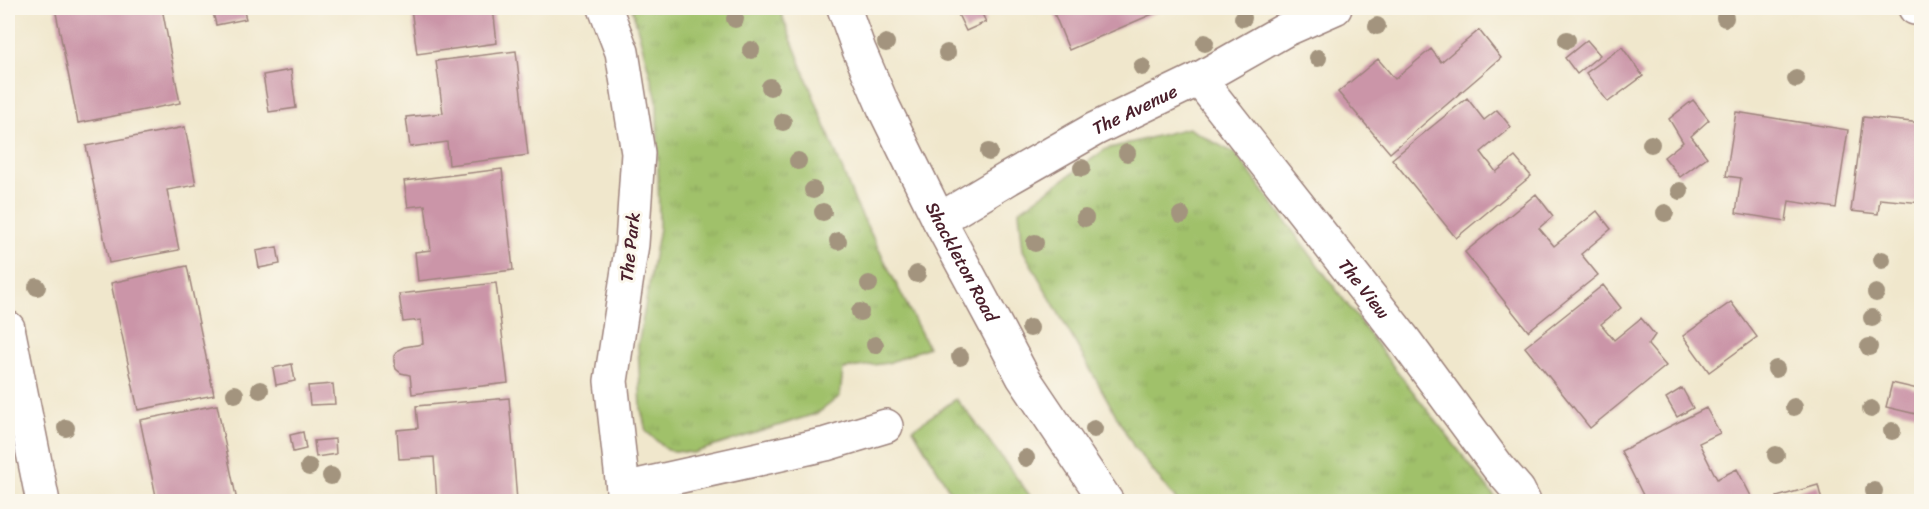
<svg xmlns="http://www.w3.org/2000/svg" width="1929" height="509" viewBox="0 0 1929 509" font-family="Sriracha,sans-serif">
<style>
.grass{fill:url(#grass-tufts);stroke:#75704a;stroke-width:1.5}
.building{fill:#cb95a8}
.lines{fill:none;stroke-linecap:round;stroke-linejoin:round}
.minor-casing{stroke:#9d837c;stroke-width:36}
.minor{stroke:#fff;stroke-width:33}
.tree{fill:#a3947e}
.labels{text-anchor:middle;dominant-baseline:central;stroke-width:6;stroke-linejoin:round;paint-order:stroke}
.street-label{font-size:18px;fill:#4a1f2b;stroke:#fbf7ec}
</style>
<defs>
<pattern id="grass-tufts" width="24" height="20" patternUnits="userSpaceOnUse" patternTransform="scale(1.5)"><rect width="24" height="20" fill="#a0c16a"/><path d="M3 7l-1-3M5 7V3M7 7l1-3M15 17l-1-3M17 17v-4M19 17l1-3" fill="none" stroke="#8ba55c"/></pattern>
</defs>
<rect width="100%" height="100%" fill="#fbf7ec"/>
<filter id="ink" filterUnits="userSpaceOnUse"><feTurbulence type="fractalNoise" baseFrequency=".0167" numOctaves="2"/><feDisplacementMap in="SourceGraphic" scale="12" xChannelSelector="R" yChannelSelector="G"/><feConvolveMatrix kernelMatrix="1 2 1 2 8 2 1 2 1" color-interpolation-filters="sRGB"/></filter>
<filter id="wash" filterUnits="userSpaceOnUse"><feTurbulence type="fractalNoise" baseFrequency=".008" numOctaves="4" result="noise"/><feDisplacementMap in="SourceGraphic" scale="24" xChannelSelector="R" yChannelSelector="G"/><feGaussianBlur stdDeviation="1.35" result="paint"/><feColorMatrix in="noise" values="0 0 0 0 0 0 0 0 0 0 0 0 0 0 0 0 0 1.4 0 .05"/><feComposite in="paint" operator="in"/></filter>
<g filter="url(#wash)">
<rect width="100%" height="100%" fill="#f0e7cc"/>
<path class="grass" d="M632,8H779L855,202L928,347L888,363L843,369L840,396L818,413L693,453L667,450L646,431L641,409L638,346L659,228L657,100Z
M1188,128L1236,154L1383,353L1498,501H1177L1134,447L1023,250L1019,211L1106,149Z
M956,399L972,418L1034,501H956L913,429Z"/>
<g id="blocks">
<path class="building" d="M55,8H162L180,103L78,123Z
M212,8H243L246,19L216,25Z
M411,8H493L497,43L417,54Z
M955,8H979L986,22L966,31Z
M1052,8H1160L1162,10L1069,50Z
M1479,30L1501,58L1390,153L1338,92L1378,59L1395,79L1431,49L1441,62Z
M1587,40L1600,55L1577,74L1565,58Z
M1622,47L1643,76L1608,102L1586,73Z
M516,51L528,155L449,165L447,142L410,147L406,117L443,113L436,61Z
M291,70L296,108L269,112L263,75Z
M1467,98L1484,120L1497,110L1511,127L1481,152L1496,172L1515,157L1531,176L1456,238L1392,159Z
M1693,100L1709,120L1691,136L1707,157L1680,177L1664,157L1683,142L1669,119Z
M1736,112L1848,130L1836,208L1789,201L1786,221L1736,213L1741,178L1726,176Z
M1863,117L1922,123V203L1880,199L1878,214L1851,211Z
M185,127L196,185L167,190L179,250L109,263L86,146Z
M502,169L513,270L418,281L415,252L431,250L425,205L408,207L404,181Z
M1536,194L1553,216L1539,228L1554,246L1597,211L1611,229L1581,254L1598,275L1528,331L1465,252Z
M277,247L280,264L259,268L256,251Z
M187,266L214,395L138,410L111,283Z
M496,283L508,383L412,394L410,375L401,373L396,369L394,362V356L398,350L404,347L423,344L421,320L403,322L399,294Z
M1603,285L1621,308L1601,324L1614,340L1641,318L1655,335L1648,345L1666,366L1590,428L1525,347Z
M1731,302L1757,337L1709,372L1683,336Z
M292,364L295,381L276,385L273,368Z
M1892,383L1922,390L1916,414L1886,407Z
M333,384L335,404L310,405L308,386Z
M1682,388L1693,408L1677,417L1666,398Z
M509,398L517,501H437L434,457L399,459L397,430L418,428L416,406Z
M217,405L237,501H157L140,420Z
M1706,408L1720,433L1699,443L1717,479L1737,469L1752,498L1746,501H1646L1621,451Z
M303,432L306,449L293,452L290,435Z
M335,439L336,454L316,457L314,441Z
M1818,485L1822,501H1779L1777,497Z"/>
</g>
</g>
<g filter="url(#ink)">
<use href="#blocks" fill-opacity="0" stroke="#9d837c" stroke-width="1.5"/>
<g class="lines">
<defs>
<g id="minor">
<path d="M605,8L622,52L638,153L632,244L611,381L623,489L626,502"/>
<path id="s1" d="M844,8L859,50L884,108L939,220L995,324L1023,377L1107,502"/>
<path d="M1915,8H1922"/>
<path id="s2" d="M1199,79L1405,341L1498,467L1518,490L1524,502"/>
<path id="s3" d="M939,220L1009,178L1095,129L1199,79L1285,30L1335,8"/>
<path d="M8,328L43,502"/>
<path d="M623,489L826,444L886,426"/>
</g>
</defs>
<use href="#minor" class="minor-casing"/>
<use href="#minor" class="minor"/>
</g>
<g class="tree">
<circle cx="1243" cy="18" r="9"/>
<circle cx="1725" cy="18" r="9"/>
<circle cx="735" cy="19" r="9"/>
<circle cx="1377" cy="26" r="9"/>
<circle cx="1567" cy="40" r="9"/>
<circle cx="886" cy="43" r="9"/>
<circle cx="1205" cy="43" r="9"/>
<circle cx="751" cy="50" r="9"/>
<circle cx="947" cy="53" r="9"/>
<circle cx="1318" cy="58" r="9"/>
<circle cx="1142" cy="67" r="9"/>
<circle cx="1796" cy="79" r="9"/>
<circle cx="770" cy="87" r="9"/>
<circle cx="783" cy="122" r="9"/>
<circle cx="1651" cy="144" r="9"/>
<circle cx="989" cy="152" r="9"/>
<circle cx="1127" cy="153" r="9"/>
<circle cx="798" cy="161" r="9"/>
<circle cx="1082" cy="168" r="9"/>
<circle cx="813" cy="190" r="9"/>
<circle cx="1680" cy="191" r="9"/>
<circle cx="823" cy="212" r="9"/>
<circle cx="1665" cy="213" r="9"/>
<circle cx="1181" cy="215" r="9"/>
<circle cx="1085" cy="218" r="9"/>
<circle cx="838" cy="241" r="9"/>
<circle cx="1035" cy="243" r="9"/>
<circle cx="1882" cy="260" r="9"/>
<circle cx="917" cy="274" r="9"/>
<circle cx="869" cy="284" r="9"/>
<circle cx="37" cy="287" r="9"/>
<circle cx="1876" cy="293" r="9"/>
<circle cx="860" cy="312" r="9"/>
<circle cx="1872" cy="318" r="9"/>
<circle cx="1030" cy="328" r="9"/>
<circle cx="875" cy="345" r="9"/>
<circle cx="1869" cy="347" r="9"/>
<circle cx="960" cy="357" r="9"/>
<circle cx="1776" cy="369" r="9"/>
<circle cx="260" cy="390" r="9"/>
<circle cx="235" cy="394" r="9"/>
<circle cx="1794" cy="407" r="9"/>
<circle cx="1871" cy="409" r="9"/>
<circle cx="66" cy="428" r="9"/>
<circle cx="1094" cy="429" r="9"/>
<circle cx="1892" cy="431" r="9"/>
<circle cx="1776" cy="455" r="9"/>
<circle cx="1026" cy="458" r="9"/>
<circle cx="309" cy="467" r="9"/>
<circle cx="331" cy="476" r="9"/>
<circle cx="1874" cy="491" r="9"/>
</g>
</g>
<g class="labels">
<g class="street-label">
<text stroke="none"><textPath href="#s3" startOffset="225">The Avenue</textPath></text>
<text transform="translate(630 247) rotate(-84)">The Park</text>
<text stroke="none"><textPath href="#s1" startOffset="280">Shackleton Road</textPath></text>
<text stroke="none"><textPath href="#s2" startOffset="267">The View</textPath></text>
</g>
</g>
<rect width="1929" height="509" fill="none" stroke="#fbf7ec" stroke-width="30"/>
</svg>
